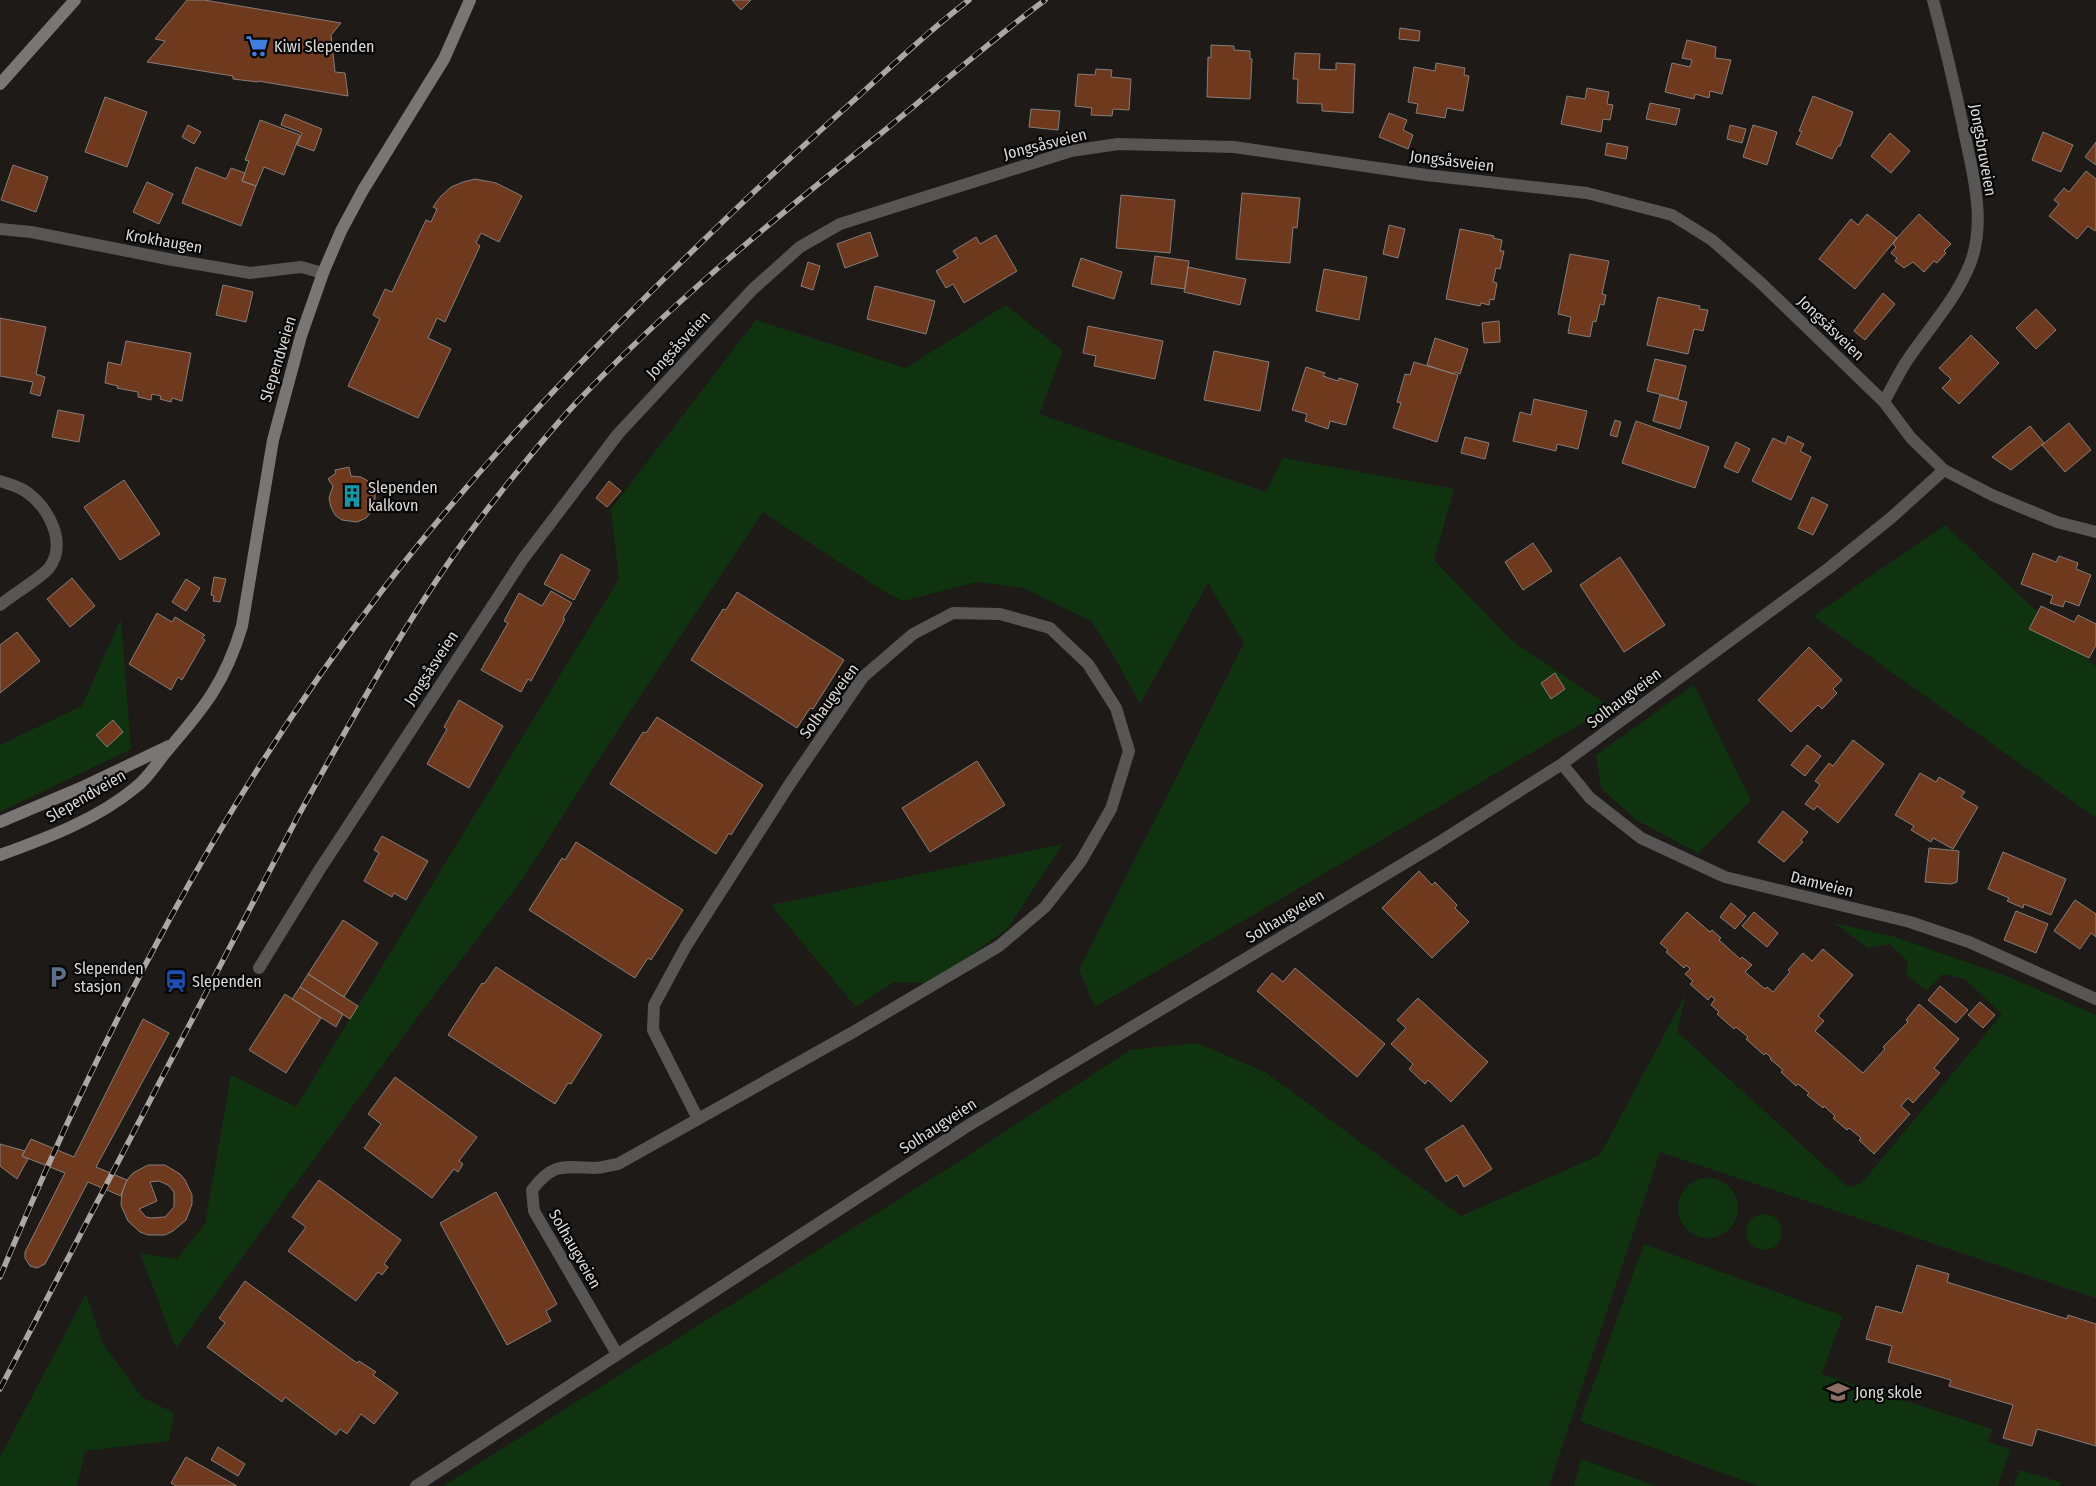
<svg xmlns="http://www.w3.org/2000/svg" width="2096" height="1486" viewBox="0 0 2096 1486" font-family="'Fira Sans Condensed',sans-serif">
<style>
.green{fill:#0f330e}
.building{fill:#6f391d;stroke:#847e7b;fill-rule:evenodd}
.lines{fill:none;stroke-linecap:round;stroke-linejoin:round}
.street{stroke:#585555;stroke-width:12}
.secondary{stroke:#7a7676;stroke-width:12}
.rail-casing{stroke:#aaa7a5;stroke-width:5.5}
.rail{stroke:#070605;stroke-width:4;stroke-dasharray:11;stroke-linecap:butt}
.labels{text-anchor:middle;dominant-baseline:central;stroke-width:4.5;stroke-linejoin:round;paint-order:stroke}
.poi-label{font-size:16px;fill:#dddad8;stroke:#070605;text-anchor:start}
.street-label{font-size:16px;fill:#dddad8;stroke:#070605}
</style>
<rect width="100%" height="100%" fill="#1e1a18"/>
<path class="green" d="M1006,305L1063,351L1039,414L1266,492L1283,458L1454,489L1434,560L1511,640L1610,707L1095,1007L1079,970L1244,643L1208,583L1140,704L1112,653L1091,621L1023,588L977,582L903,601L880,589L763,512L623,722L519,884L425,1007L176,1348L140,1253L177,1259L205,1224L231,1075L296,1107L619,579L611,509L756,320L906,368Z
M1945,525L2096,667V818L1813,616Z
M121,619L131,749L0,812V745L82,706Z
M1694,685L1751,800L1698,853L1636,820L1601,788L1596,755Z
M1063,844L1008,928L933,983L893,982L856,1007L771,905Z
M1834,923L1895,937L2009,977L2096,1015V1298L1660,1152L1549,1486H443L966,1157L1130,1050L1197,1043L1265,1072L1461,1216L1600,1155L1686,994L1677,1032L1848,1187L1861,1184L2002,1014L1965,979L1943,974L1926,991L1906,974L1908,961L1889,944L1868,948Z
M1678 1208a30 30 0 1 1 60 0a30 30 0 1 1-60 0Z
M1746 1232a18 18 0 1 1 36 0a18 18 0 1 1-36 0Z
M1644,1244L1843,1316L1822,1374L1992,1429L1988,1442L2010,1449L1998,1486H1758L1580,1421Z
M86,1294L103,1344L142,1397L174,1413L169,1441L85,1451L77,1486H0V1457Z
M1581,1459L1656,1486H1574Z
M2019,1470L2061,1482L2060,1486H2014Z"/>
<path class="building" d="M187,0H204L341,23L331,35L335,72L345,73L348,96L258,81V82L233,79V76L147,62L165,41L155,39Z
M732,0H751L741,10Z
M1400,28L1420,31L1419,41L1399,39Z
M1687,40L1716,47L1715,58L1731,60L1722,94L1710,91L1709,98L1695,94L1694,99L1665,92L1672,63L1690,67L1692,60L1682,58Z
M1211,45L1234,46V50L1250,51V59H1252L1250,99L1207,97L1208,57L1211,58Z
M1295,53L1320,54L1319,69L1336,70V63L1355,64L1353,113L1322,111V104L1297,103L1298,79H1293Z
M1436,63L1465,68L1464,75L1469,76L1463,111L1447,108L1445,118L1416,113L1418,104L1408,102L1414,67L1435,71Z
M1096,69L1112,70L1111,77L1131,79L1129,110L1113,109L1112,116L1091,115L1092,108L1075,106L1078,74L1095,75Z
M1587,88L1609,92L1607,104L1613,105L1610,120L1603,119L1601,132L1561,124L1567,96L1585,99Z
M1813,96L1853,112L1840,146H1838L1832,159L1796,144L1802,131H1799Z
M105,97L147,112L127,167L85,152Z
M1650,103L1680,109L1676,125L1646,119Z
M1031,109L1060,111L1058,130L1029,127Z
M1389,113L1407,120L1403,130L1413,135L1408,149L1379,137Z
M285,114L322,129L314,151L297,145L302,133L281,125Z
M260,120L300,135L284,175L264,167L256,186L242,181L249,161L245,160Z
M188,125L201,132L194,144L182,137Z
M1730,125L1746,129L1742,143L1727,139Z
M1753,125L1777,132L1767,165L1743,157Z
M2043,132L2073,145L2061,172L2032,160Z
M1890,133L1910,151L1891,173L1871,156Z
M2096,142V165L2085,157Z
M1607,143L1628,147L1626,159L1605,155Z
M13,165L48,177L36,212L1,200Z
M196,167L226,179L231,168L245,173L242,181L256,186L241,226L182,203Z
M2086,171L2096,179V229L2095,231L2088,226L2077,239L2049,216L2059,204L2054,200L2064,188L2069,192Z
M475,179L496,183L522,196L499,242L481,233L476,243L480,246L445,322L437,318L428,338L451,349L418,418L348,386L380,319L373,315L385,289L392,292L426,220L431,222L437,209L433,207L441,196L451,187L463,182Z
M147,182L173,194L159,224L133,212Z
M1242,193L1300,198L1297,228L1293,227L1290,263L1236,259Z
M1121,195L1175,200L1170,253L1116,248Z
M1867,214L1897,238L1855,289L1819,259L1851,219L1858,225Z
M1919,214L1951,244L1944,251L1946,253L1937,263L1934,261L1924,272L1913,262L1904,268L1895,261L1897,258L1891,253L1896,247L1893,244L1897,238Z
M1389,225L1405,229L1398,258L1383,254Z
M1460,229L1494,236L1493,238L1502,240L1500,251H1504L1500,269L1496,268L1493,282L1497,283L1494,300L1490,299L1489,305L1481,303L1480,306L1446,299Z
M870,232L878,256L845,268L837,244Z
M996,235L1017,271L964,303L953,284L946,288L936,271L958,258L953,251L976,237L980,244Z
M1570,254L1609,261L1602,294L1606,295L1604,305L1600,304L1596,322L1593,321L1590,337L1568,333L1571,317L1558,314Z
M1155,256L1189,261L1185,289L1151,284Z
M1081,258L1122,272L1114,299L1072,286Z
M808,262L820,266L813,290L801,286Z
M1188,267L1246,279L1240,305L1184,292Z
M1324,269L1367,277L1359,320L1316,311Z
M223,285L253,292L246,322L216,315Z
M875,286L935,301L926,334L867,319Z
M1883,293L1895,304L1865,340L1854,331Z
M1658,297L1700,306L1699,309L1708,310L1703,331L1694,329L1688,354L1647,345Z
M2036,309L2056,330L2036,349L2016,328Z
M0,318L46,327L36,374L45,377L40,396L30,393L33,382L0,376Z
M1499,321L1500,342L1484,343L1482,323Z
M1088,326L1163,341L1155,379L1094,366L1096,356L1083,353Z
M1971,335L1999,363L1959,404L1942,388L1951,379L1939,368Z
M1435,338L1468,349L1460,374L1455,372L1454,374L1427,365Z
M126,341L191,353L182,401L172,398L171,402L160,399L161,396L152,394L151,400L138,397V392L117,388L118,386L105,383L108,362L121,365Z
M1214,351L1269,362L1260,411L1204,400Z
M1655,359L1686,366L1678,399L1647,391Z
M1414,362L1458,375L1437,442L1393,428L1401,403L1397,402L1405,374L1410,375Z
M1306,367L1325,373L1323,376L1338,381L1339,378L1358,384L1346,425L1330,421L1328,429L1305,421L1307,414L1292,410Z
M1660,395L1687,402L1680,429L1653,421Z
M1534,399L1587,411L1578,449L1557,444L1556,451L1513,441L1520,412L1531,415Z
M58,410L84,415L79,442L52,437Z
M1615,420L1621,422L1617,437L1610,435Z
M1636,421L1709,447L1695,488L1622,463Z
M2069,423L2091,450L2065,472L2042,445Z
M2030,426L2044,443L2011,470L1992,457Z
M1788,436L1804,444L1800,451L1811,457L1791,500L1752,481L1773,438L1785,444Z
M1465,437L1489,443L1485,459L1461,453Z
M1736,442L1750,449L1738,473L1724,467Z
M349,467L351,476L361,477L368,481L375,494V503L372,511L366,518L357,522L342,520L335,515L331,507L329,498L333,486L328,479L336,473L335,470Z
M124,480L160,534L120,560L84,507Z
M609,481L621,491L607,507L596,498Z
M1812,497L1828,505L1813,535L1798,528Z
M1533,543L1552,571L1523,590L1505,562Z
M2033,553L2056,562L2059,556L2078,563L2076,569L2091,575L2079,606L2065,601L2063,607L2050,603L2053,596L2021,584Z
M561,554L590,570L574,600L544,584Z
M1620,557L1665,625L1624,652L1580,585Z
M214,577L226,579L220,602L213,601L214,596L211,595Z
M72,578L95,606L70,627L47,599Z
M186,579L200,588L186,611L172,602Z
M551,591L572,603L563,618L565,619L531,681L528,679L521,692L481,670L508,623L504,621L519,593L542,606Z
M737,592L844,660L813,709L810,708L797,728L691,660L723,609L726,610Z
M2041,606L2074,622L2078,615L2096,624V645L2089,658L2029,629Z
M157,613L172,622L175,617L205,635L202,638L205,640L182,680L178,677L171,690L129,664Z
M17,632L40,661L0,693V645Z
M1809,647L1842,680L1833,689L1837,693L1822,709L1818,705L1791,732L1758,700Z
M1555,673L1565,689L1551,699L1541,683Z
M459,700L503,726L469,788L427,764L447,729L444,727Z
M657,717L763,785L731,835L729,833L716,854L610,784L643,732L646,733Z
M113,720L123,732L107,747L96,735Z
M1853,740L1884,764L1838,823L1817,806L1814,810L1805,804L1820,785L1815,781L1829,763L1833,766Z
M1807,745L1821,756L1805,776L1791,765Z
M977,761L1005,805L930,852L902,808Z
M1920,773L1936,782L1939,777L1965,792L1961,797L1978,807L1953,849L1933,838L1931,842L1911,830L1914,826L1895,815Z
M1783,811L1808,832L1801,840L1803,842L1784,862L1758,842Z
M382,836L428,861L406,900L394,893L392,897L364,881L379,853L374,850Z
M576,842L683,910L651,960L648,958L635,978L529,910L562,858L565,860Z
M1929,848L1959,851L1957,882L1951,884L1925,882Z
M2003,852L2066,879L2051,915L2024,904L2023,908L2007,901L2009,898L1988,889Z
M1419,871L1432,885L1435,882L1457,905L1455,908L1469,922L1432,958L1382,908Z
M2075,900L2096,914V937L2091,933L2080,949L2054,931Z
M1731,903L1746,916L1735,929L1720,917Z
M2016,911L2048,924L2036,953L2004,940Z
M1687,912L1710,932L1712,930L1721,938L1719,940L1740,959L1742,957L1752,965L1745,972L1765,989L1767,987L1773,992L1790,972L1788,970L1803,953L1812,961L1823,949L1853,975L1818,1016L1824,1021L1815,1031L1863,1073L1885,1049L1883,1047L1908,1022L1906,1020L1919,1004L1959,1039L1934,1068L1940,1073L1913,1103L1908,1098L1901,1106L1910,1114L1874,1154L1859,1140L1861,1138L1849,1128L1847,1130L1833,1118L1835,1116L1824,1106L1823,1108L1807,1095L1809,1093L1798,1084L1796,1086L1781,1072L1783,1070L1770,1059L1771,1058L1766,1053L1764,1055L1746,1039L1748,1037L1736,1027L1734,1029L1717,1014L1719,1012L1711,1005L1715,999L1711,996L1708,1000L1690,984L1693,981L1685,974L1690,969L1686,965L1684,968L1666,952L1668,950L1660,943Z
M1754,912L1778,933L1767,947L1742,926Z
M343,920L378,943L344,997L308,974Z
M496,967L602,1035L571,1084L568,1083L555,1104L448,1035L482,983L484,984Z
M1295,968L1385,1044L1357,1077L1257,991L1272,973L1283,982Z
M308,974L358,1006L350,1019L300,987Z
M1940,986L1968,1010L1956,1023L1928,1000Z
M300,987L343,1014L336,1027L292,999Z
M285,994L321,1018L286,1073L249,1050Z
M1418,998L1488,1062L1451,1102L1428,1080L1425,1084L1409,1069L1413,1064L1391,1044L1406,1028L1397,1020Z
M1980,1002L1995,1015L1983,1028L1968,1015Z
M143,1019L169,1033L96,1167L127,1180L121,1196L88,1182L45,1264L37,1268L30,1266L25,1258V1252L65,1173L22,1156L31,1139L74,1157Z
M395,1077L477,1137L459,1161L463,1164L458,1172L454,1169L432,1198L364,1148L381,1124L368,1114Z
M1463,1125L1492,1169L1464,1187L1457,1175L1446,1182L1425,1149Z
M0,1144L25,1151L22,1156L28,1159L17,1179L0,1166Z
M148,1165H165L180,1174L185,1180L192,1195V1204L186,1220L173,1231L165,1235H148L140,1232L128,1221L121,1205L122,1192L127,1180L133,1173ZM159,1181L168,1185L174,1192V1207L165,1217L151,1218L146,1217L139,1209L157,1201L150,1182Z
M319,1180L401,1240L384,1264L388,1267L382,1275L378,1272L356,1301L288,1251L306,1227L292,1217Z
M496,1192L557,1304L546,1311L551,1321L507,1345L440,1223Z
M1917,1265L1949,1274L1947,1282L2067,1319L2068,1315L2096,1324V1446L2037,1429L2032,1446L2003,1438L2013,1405L1949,1386L1951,1380L1888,1362L1892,1346L1866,1339L1876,1306L1902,1313Z
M245,1281L357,1363L359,1361L376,1372L373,1375L398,1393L374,1424L361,1414L347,1434L340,1429L336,1435L285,1397L282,1402L207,1347L225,1323L219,1318Z
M218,1447L245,1464L238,1476L211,1460Z
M186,1457L237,1486H176L171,1483Z"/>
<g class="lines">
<path class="street" d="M0,229L31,232L173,260L250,273L301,267L323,273
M1884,402C1891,389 1898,375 1906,362C1926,332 1952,304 1967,271C1989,226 1972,171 1963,126C1954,83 1944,42 1933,0
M0,481C8,484 18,486 25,491C48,506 68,543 49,568C42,577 11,596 0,605
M1562,764L1590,798L1641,838L1725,877L1910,922L1969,942L2096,999
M259,968L318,872L523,559L618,434L753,289L800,247L840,224L1071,151L1118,144L1234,147L1426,175L1587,193L1672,215L1712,240L1761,283L1884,402L1911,438L1944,470L1992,495L2057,522L2096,532
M617,1354L534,1211L532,1190C553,1162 564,1167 595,1168C602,1168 610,1165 618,1164L855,1031L999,946L1045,907L1081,861L1111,809L1129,751L1116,708L1088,664L1050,628L1000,614L953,613L913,634L863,677L791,782L686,946L654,1005L653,1030L698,1119
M416,1486L969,1125L1438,843L1562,764L1829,568L1892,517L1944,470"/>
<path class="secondary" d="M0,84L75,0
M0,822L85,786L169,746
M0,855C47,838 98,819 136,787C148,778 157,763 166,752C204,708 225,683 242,626L273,440L301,336L323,273L341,231L363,190L444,59L470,0"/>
<defs>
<path id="rail" d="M0,1277C101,1034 223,796 384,588C482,461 594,346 709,235C756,189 804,145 852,102C891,67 928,31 969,0
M0,1389L297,818C356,712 414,604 489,507C517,472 545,436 576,403C669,305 774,219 879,135C934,90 988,43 1045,0"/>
</defs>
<use href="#rail" class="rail-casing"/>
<use href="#rail" class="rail"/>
</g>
<defs>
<symbol id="supermarket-bare" viewBox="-9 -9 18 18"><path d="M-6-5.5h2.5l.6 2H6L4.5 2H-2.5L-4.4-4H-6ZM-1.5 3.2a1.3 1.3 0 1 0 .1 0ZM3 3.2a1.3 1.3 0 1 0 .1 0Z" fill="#3f7fe0" stroke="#070605" stroke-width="2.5" paint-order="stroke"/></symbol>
<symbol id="building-bare" viewBox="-9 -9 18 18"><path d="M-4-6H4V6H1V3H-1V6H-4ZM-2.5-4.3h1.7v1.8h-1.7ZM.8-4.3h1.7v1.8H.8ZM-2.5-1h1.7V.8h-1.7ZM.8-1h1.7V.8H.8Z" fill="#0f9aa8" stroke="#070605" stroke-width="2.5" paint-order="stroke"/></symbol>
<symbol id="parking-bare" viewBox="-9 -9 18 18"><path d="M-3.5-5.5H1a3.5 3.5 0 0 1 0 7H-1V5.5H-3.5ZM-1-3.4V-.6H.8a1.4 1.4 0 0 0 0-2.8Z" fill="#5c6f8a" stroke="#070605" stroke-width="2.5" paint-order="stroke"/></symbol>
<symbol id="station-bare" viewBox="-9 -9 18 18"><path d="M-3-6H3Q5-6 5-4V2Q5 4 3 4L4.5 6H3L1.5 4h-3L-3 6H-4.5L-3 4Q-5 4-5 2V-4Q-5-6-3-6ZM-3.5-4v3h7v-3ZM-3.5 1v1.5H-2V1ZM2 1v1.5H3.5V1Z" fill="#1a4fb4" stroke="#070605" stroke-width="2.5" paint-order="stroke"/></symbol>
<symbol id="school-bare" viewBox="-9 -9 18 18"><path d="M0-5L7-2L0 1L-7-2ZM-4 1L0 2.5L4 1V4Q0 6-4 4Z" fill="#8d6e63" stroke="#070605" stroke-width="2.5" paint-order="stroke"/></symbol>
</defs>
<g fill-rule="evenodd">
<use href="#supermarket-bare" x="241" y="30" width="32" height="32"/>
<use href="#building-bare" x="336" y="480" width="32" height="32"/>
<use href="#parking-bare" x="42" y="961" width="32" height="32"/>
<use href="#station-bare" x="160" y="965" width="32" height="32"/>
<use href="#school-bare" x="1822" y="1376" width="32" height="32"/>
</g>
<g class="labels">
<g class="poi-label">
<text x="274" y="46">Kiwi Slependen</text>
<text x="368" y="487">Slependen<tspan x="368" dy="18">kalkovn</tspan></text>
<text x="74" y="968">Slependen<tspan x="74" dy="18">stasjon</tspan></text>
<text x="192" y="981">Slependen</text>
<text x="1855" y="1392">Jong skole</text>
</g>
<g class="street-label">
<text transform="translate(1045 144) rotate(-14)">Jongsåsveien</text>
<text transform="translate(1983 150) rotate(80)">Jongsbruveien</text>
<text transform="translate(1452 161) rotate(7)">Jongsåsveien</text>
<text transform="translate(164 241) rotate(10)">Krokhaugen</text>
<text transform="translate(1831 328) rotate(44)">Jongsåsveien</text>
<text transform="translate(678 345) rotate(-47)">Jongsåsveien</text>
<text transform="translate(278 359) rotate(-73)">Slependveien</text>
<text transform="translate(431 668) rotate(-57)">Jongsåsveien</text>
<text transform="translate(1624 698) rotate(-37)">Solhaugveien</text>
<text transform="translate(829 701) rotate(-54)">Solhaugveien</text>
<text transform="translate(86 796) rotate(-30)">Slependveien</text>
<text transform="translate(1822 884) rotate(14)">Damveien</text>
<text transform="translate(1285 916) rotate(-31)">Solhaugveien</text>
<text transform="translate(938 1126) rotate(-33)">Solhaugveien</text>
<text transform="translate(575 1249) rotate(60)">Solhaugveien</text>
</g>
</g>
</svg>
